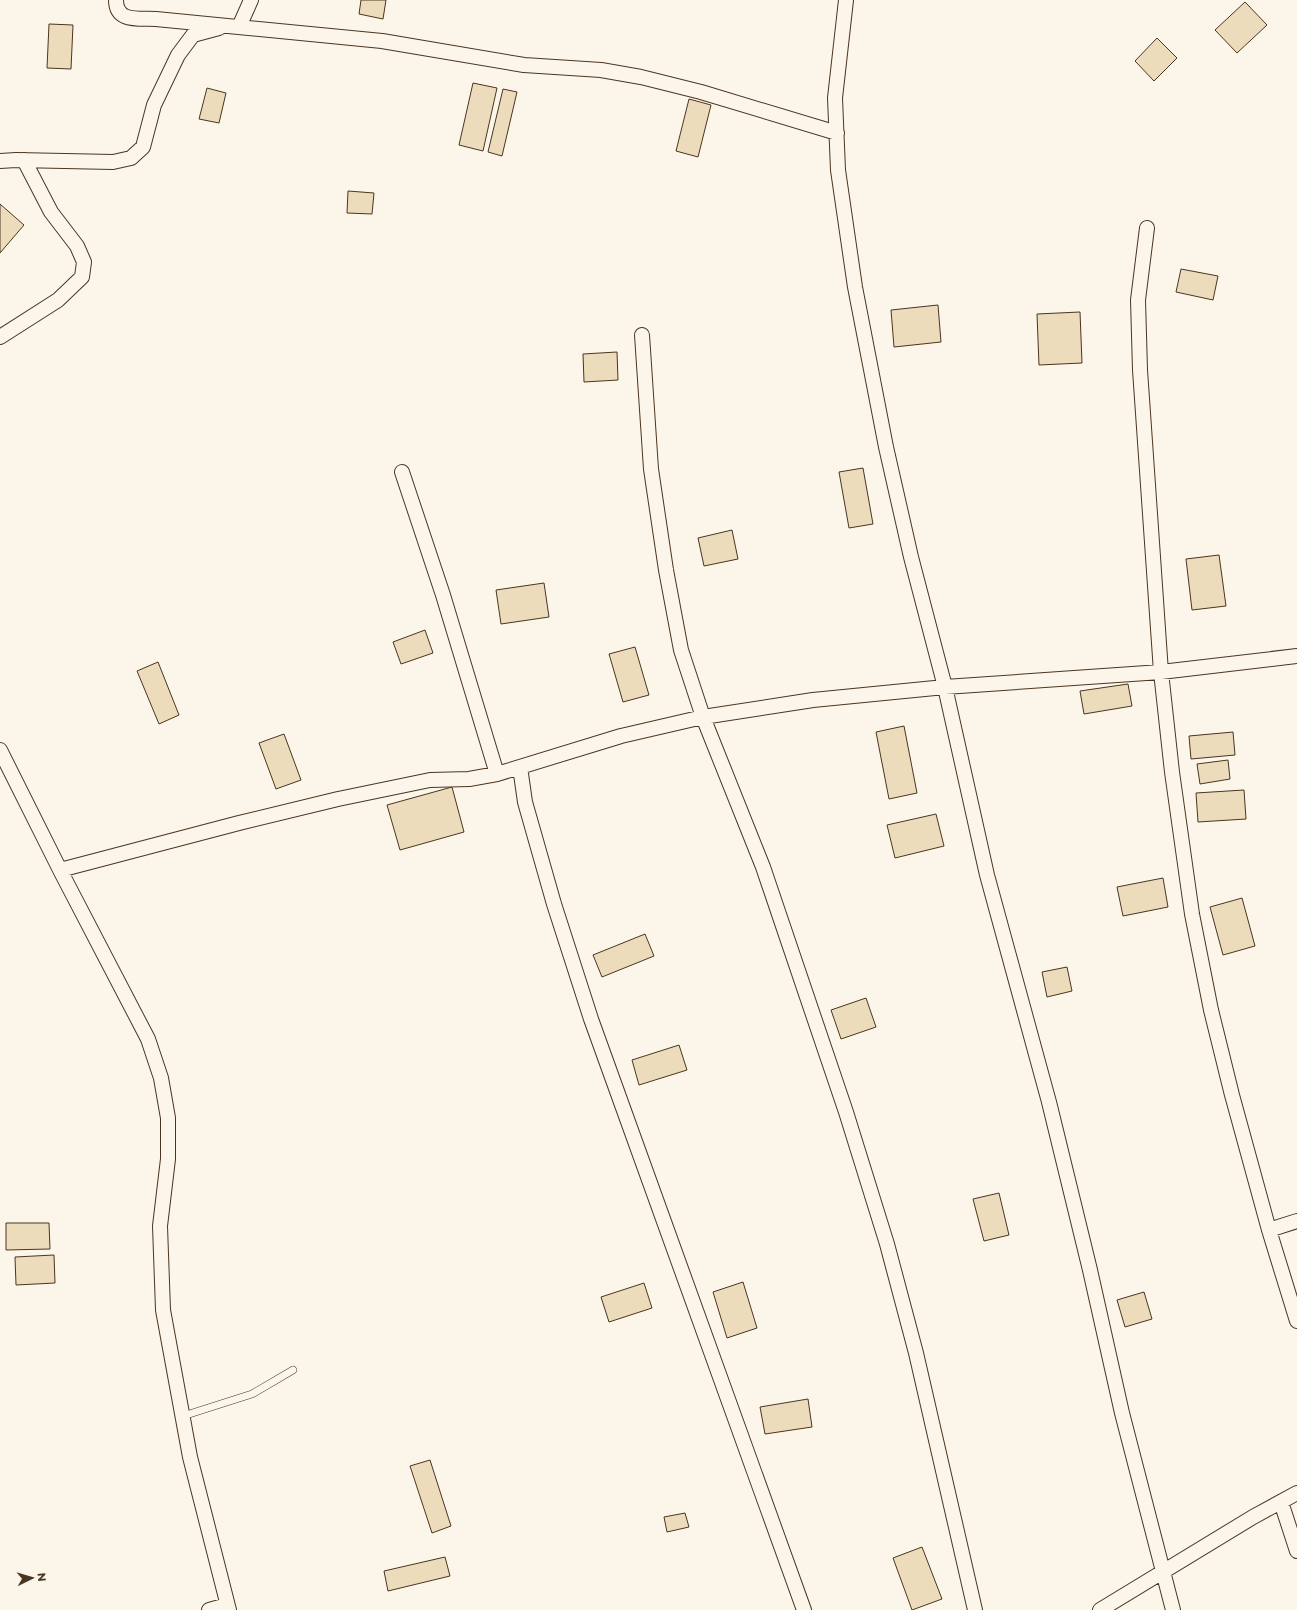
<svg xmlns="http://www.w3.org/2000/svg" width="1297" height="1610" viewBox="0 0 1297 1610" font-family="Montserrat,sans-serif">
<style>
.building{fill:#ecdcbc;stroke:#4a3520}
.lines{fill:none;stroke-linecap:round;stroke-linejoin:round}
.service-casing{stroke:#4a3520;stroke-width:8}
.minor-casing{stroke:#4a3520;stroke-width:16}
.service{stroke:#fbf6e9;stroke-width:7}
.minor{stroke:#fbf6e9;stroke-width:14}
</style>
<rect width="100%" height="100%" fill="#fbf6e9"/>
<path class="building" d="M361,0H386L383,19L359,14Z
M1245,2L1267,25L1237,53L1215,30Z
M49,24L73,25L71,69L47,68Z
M1157,38L1177,58L1154,81L1135,61Z
M473,83L497,88L483,151L459,145Z
M207,88L226,93L219,123L199,119Z
M503,89L517,92L502,156L488,152Z
M689,99L711,105L698,157L676,151Z
M348,191L374,193L372,214L347,213Z
M0,204L24,225L0,253Z
M1181,269L1218,276L1213,300L1176,292Z
M938,305L941,342L894,347L891,310Z
M1080,312L1082,363L1039,365L1037,314Z
M617,352L618,380L584,382L583,354Z
M863,468L873,524L849,528L839,472Z
M732,530L738,559L704,566L698,538Z
M1219,555L1226,606L1192,610L1186,559Z
M544,583L549,617L501,624L496,590Z
M425,630L433,653L401,664L393,642Z
M635,647L649,695L623,702L609,654Z
M158,662L179,715L159,724L137,671Z
M1128,684L1132,706L1084,714L1080,691Z
M904,726L917,793L889,799L876,732Z
M1233,732L1235,755L1191,759L1189,736Z
M284,734L301,780L276,789L259,743Z
M1228,760L1230,779L1200,784L1197,764Z
M452,787L464,832L400,850L387,805Z
M1244,790L1246,819L1198,822L1196,793Z
M936,814L944,846L895,858L887,825Z
M1163,878L1168,907L1123,916L1117,887Z
M1242,898L1255,946L1223,955L1210,907Z
M645,934L654,956L602,977L593,955Z
M1067,967L1072,991L1047,997L1042,972Z
M866,998L876,1027L841,1039L831,1010Z
M679,1045L687,1070L639,1085L632,1060Z
M999,1193L1009,1235L984,1241L973,1199Z
M6,1223H49L50,1249L6,1250Z
M54,1255L55,1283L16,1285L15,1257Z
M743,1282L757,1328L727,1338L713,1292Z
M644,1283L652,1308L609,1322L601,1297Z
M1144,1292L1152,1319L1125,1327L1117,1300Z
M808,1399L812,1427L765,1434L760,1407Z
M430,1460L451,1526L432,1533L410,1466Z
M685,1513L689,1527L667,1532L664,1517Z
M922,1547L942,1599L912,1610L893,1558Z
M445,1557L450,1576L388,1591L384,1571Z"/>
<g class="lines">
<defs>
<path id="service" d="M183,1416L252,1394L293,1370"/>
<path id="minor" d="M116,0C116,23 139,18 156,19L382,41L524,65L601,70L641,77L701,92L837,133
M846,0L835,98L838,170L855,287L886,447L911,557L945,687L987,875L1049,1102L1090,1270L1122,1413L1173,1610
M239,27L251,0
M0,161L16,160L113,162L131,158L143,147L154,105L178,55L193,35L219,28
M1147,228L1138,300L1140,370L1161,672L1172,772L1192,914L1211,1010L1232,1095L1269,1230L1297,1321
M642,335L651,469L666,570L681,650L703,717L763,867L846,1112L887,1244L916,1353L975,1610
M0,337L58,300L82,277L84,262L77,246L51,212L24,160
M402,472L443,595L497,774
M0,750L60,870L148,1039L161,1078L168,1118V1159L160,1226L163,1310L190,1457L229,1610
M520,767L525,802L554,904L591,1019L804,1610
M60,870L239,823L338,799L430,780L469,779L497,774L621,736L703,717L813,700L945,687L1161,672L1297,656
M1269,1230L1297,1221
M1281,1502L1297,1551
M209,1610L227,1605
M1100,1610L1253,1517L1297,1493"/>
</defs>
<use href="#service" class="service-casing"/>
<use href="#minor" class="minor-casing"/>
<use href="#service" class="service"/>
<use href="#minor" class="minor"/>
</g>
<g transform="translate(32 1578) rotate(85)" stroke="#fbf6e9" stroke-width="3" paint-order="stroke">
<path d="M0-3L7 15L0 10L-7 15Z" fill="#4a3520"/>
<text y="-6" font-size="11" font-weight="bold" text-anchor="middle" fill="#4a3520">N</text>
</g>
</svg>
